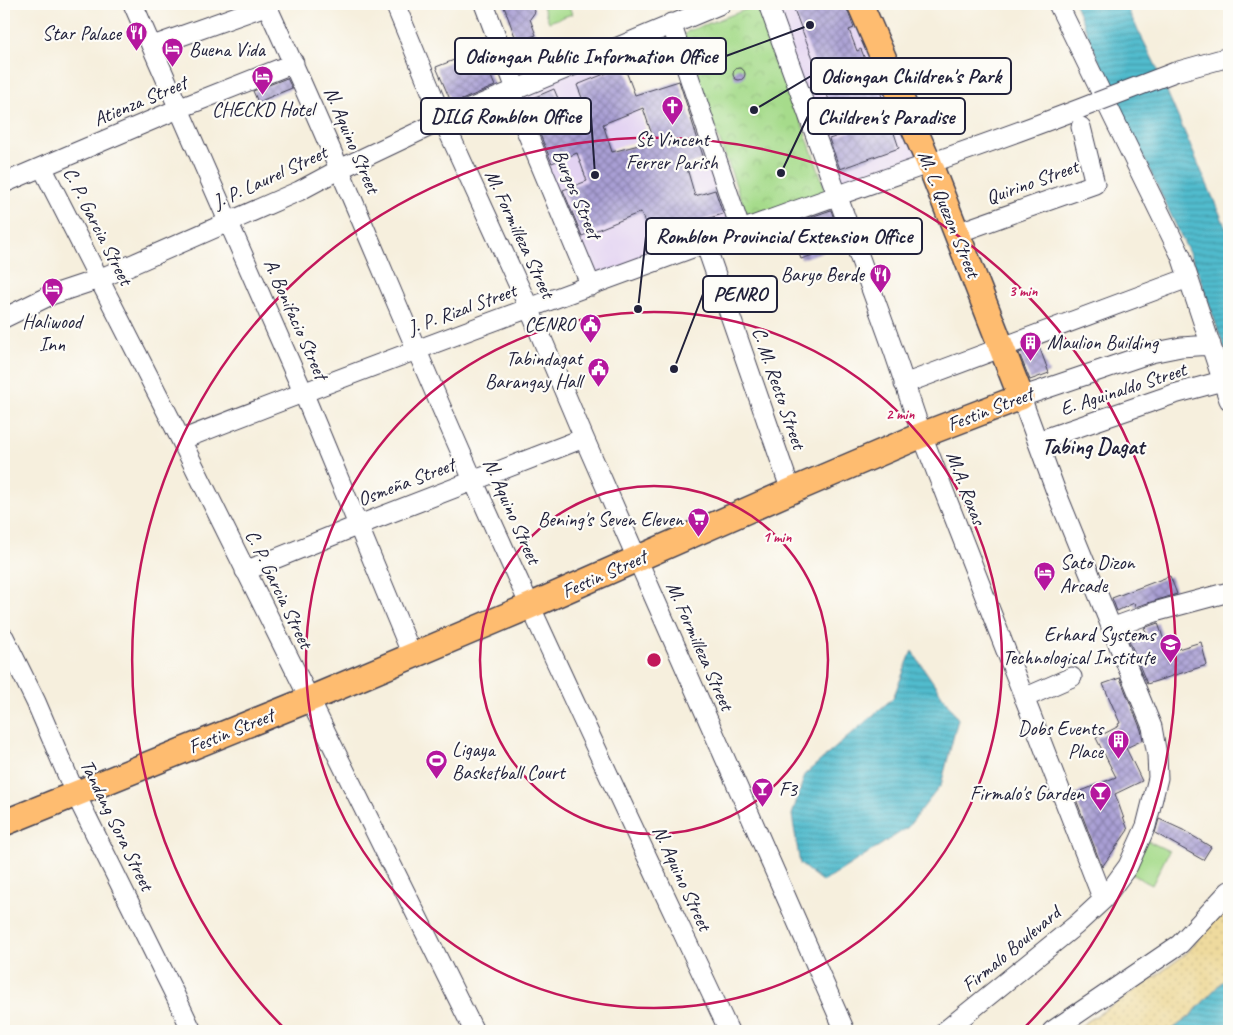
<svg xmlns="http://www.w3.org/2000/svg" width="1233" height="1035" viewBox="0 0 1233 1035" font-family="Caveat,sans-serif">
<style>
.built{fill:#e3d3f2}
.grass{fill:#a6db8b;stroke:#647e63}
.sand{fill:url(#sand-dots);stroke:#887e6c}
.park{fill:url(#park-crowns);stroke:#647e63}
.water{fill:url(#water-rules);stroke:#3a6e84}
.building{fill:url(#building-cross-hatch);fill-rule:evenodd}
.lines{fill:none;stroke-linecap:round;stroke-linejoin:round}
.minor-casing{stroke:#424153;stroke-width:21}
.major-casing{stroke:#424153;stroke-width:28}
.minor{stroke:#fff;stroke-width:19}
.major{stroke:#febc70;stroke-width:25}
.minor-bridge-casing{stroke:#424153;stroke-width:21;stroke-linecap:butt}
.minor-bridge{stroke:#fff;stroke-width:19}
.ring{fill:none;stroke:#c2185b;stroke-width:2.5}
.labels{text-anchor:middle;dominant-baseline:central;stroke-width:4.5;stroke-linejoin:round;paint-order:stroke}
.poi-label{font-size:20px;fill:#22223b;stroke:#fdfcf7;text-anchor:end}
.street-label{font-size:20px;fill:#22223b;stroke:#fdfcf7}
.quarter-label{font-size:22px;font-weight:bold;fill:#22223b;stroke:#fdfcf7}
.centre{fill:#c2185b;stroke:#fdfcf7;stroke-width:2.5}
.ring-label{font-size:15px;text-anchor:middle;font-weight:bold;fill:#c2185b;stroke:#fdfcf7;stroke-width:4.5;stroke-linejoin:round;paint-order:stroke}
.leader{fill:none;stroke:#22223b;stroke-width:2}
.callout-dot{fill:#22223b;stroke:#fdfcf7;stroke-width:2}
.callout{fill:#fdfcf7;stroke:#22223b;stroke-width:2}
.callout-label{font-size:21px;text-anchor:middle;font-weight:bold;fill:#22223b}
</style>
<defs>
<pattern id="sand-dots" width="8" height="8" patternUnits="userSpaceOnUse" patternTransform="scale(1.25)"><rect width="8" height="8" fill="#eeda9e"/><path d="M2 2h.1M6 6h.1" fill="none" stroke="#ccbb89" stroke-width="1.8" stroke-linecap="round"/></pattern>
<pattern id="park-crowns" width="20" height="18" patternUnits="userSpaceOnUse" patternTransform="scale(1.25)"><rect width="20" height="18" fill="#a6db8b"/><path d="M2 6a3 3 0 1 1 6 0M12 15a3 3 0 1 1 6 0" fill="none" stroke="#8fbc79"/></pattern>
<pattern id="water-rules" width="6" height="5" patternUnits="userSpaceOnUse" patternTransform="scale(1.25)"><rect width="6" height="5" fill="#51bbcd"/><path d="M0 2.5h6" fill="none" stroke="#4398a8"/></pattern>
<pattern id="building-cross-hatch" width="8" height="8" patternUnits="userSpaceOnUse" patternTransform="scale(1.25)"><rect width="8" height="8" fill="#a99fd4"/><path d="M0 0l8 8M0 8l8-8" fill="none" stroke="#8981ad"/></pattern>
</defs>
<rect width="100%" height="100%" fill="#fdfcf7"/>
<filter id="ink" filterUnits="userSpaceOnUse"><feTurbulence type="fractalNoise" baseFrequency=".02" numOctaves="2"/><feDisplacementMap in="SourceGraphic" scale="10" xChannelSelector="R" yChannelSelector="G"/><feConvolveMatrix kernelMatrix="1 2 1 2 8 2 1 2 1" color-interpolation-filters="sRGB"/></filter>
<filter id="wash" filterUnits="userSpaceOnUse"><feTurbulence type="fractalNoise" baseFrequency=".0096" numOctaves="4" result="noise"/><feDisplacementMap in="SourceGraphic" scale="20" xChannelSelector="R" yChannelSelector="G"/><feGaussianBlur stdDeviation="1.12" result="paint"/><feColorMatrix in="noise" values="0 0 0 0 0 0 0 0 0 0 0 0 0 0 0 0 0 1.4 0 .05"/><feComposite in="paint" operator="in"/></filter>
<g filter="url(#wash)">
<rect width="100%" height="100%" fill="#f6efdd"/>
<path class="built" d="M768,4H860L930,165L837,196Z
M619,46L634,89L648,138L611,149L613,162L667,178L717,161L741,231L591,286L510,92Z"/>
<path class="grass" d="M542,4H568L572,14L549,22Z
M1146,840L1169,851L1152,885L1129,873Z"/>
<path class="sand" d="M1229,903V974L1189,1017L1170,1031H1073L1149,981L1187,953Z"/>
<path class="park" d="M753,7L761,10L825,188L824,191L748,218L712,120L684,35L688,31Z"/>
<path class="water" d="M1075,4H1125L1155,64L1229,235V362L1198,272L1107,80Z
M912,651L958,719L941,785L907,828L823,882L800,864L792,815L805,774L893,698Z
M1229,974V1031H1170L1189,1017Z"/>
<g id="blocks">
<path class="building" d="M503,4H533L535,12L530,19L536,35L517,42Z
M792,4H845L854,28L849,30L857,51L861,49L873,80L876,79L899,148L840,169L829,139L865,127L856,104L834,113Z
M480,50L495,86L452,104L436,67Z
M624,66L635,95L679,81L704,159L686,165L695,196L715,190L723,214L696,222L699,232L655,249L641,212L582,236L563,190L587,181L577,153L552,163L526,101L554,89L568,122L588,113L577,85ZM643,108L654,141L612,152L603,124Z
M733 74a6 6 0 1 1 12 0a6 6 0 1 1-12 0Z
M287,78L292,88L258,102L253,91Z
M831,210L843,245L801,259L789,225Z
M1039,346L1049,373L1030,380L1019,353Z
M1170,576L1177,594L1135,607L1134,603L1117,611L1112,598Z
M1158,623L1168,652L1201,642L1207,665L1147,684L1129,640L1147,633L1144,628Z
M1120,678L1141,730L1143,740L1126,748L1142,781L1115,794L1128,830L1102,867L1074,794L1116,777L1096,738L1119,726L1118,724L1120,723L1103,684Z
M1159,819L1183,830L1211,847L1203,860L1155,833Z"/>
</g>
</g>
<g filter="url(#ink)">
<use href="#blocks" fill-opacity="0" stroke="#424153" stroke-width="1"/>
<g class="lines">
<defs>
<path id="minor" d="M133,4L303,392L412,655
M266,4C339,161 403,323 474,482C556,666 643,848 729,1031
M395,4L443,120L529,308L584,438L845,1031
M484,4L516,89
M768,4L894,352L922,435L1103,900
M1058,4L1181,256L1229,400
M671,23L741,231
M153,46L271,4
M1175,72L1229,57
M510,92L591,286
M42,167L181,440L474,1031
M4,183L178,109L294,63
M957,233L1095,184L1081,127
M705,243L791,491
M4,318L51,295L99,279L299,191L340,169L443,120L721,4
M904,384L1188,278
M181,440C380,362 582,288 783,215C888,177 993,143 1097,102
M1038,441L1174,394L1222,381
M245,571L359,525L584,438
M1111,628L1158,611L1229,592
M4,637L36,702L75,793L174,993L192,1031
M1024,698L1072,677
M945,1031L1076,925L1103,900L1128,866L1146,826L1158,778L1157,755L1152,727L1055,489L1021,397L1151,353L1181,347L1211,345
M1052,1031L1180,944L1229,891"/>
<path id="major" d="M4,823L310,699L530,606L791,491L922,435L1021,397L930,165L860,4"/>
</defs>
<use href="#minor" class="minor-casing"/>
<use href="#major" class="major-casing"/>
<use href="#minor" class="minor"/>
<use href="#major" class="major"/>
<defs>
<path id="minor-bridge" d="M1097,102L1175,72"/>
</defs>
<use href="#minor-bridge" class="minor-bridge-casing"/>
<use href="#minor-bridge" class="minor-bridge"/>
</g>
</g>
<g class="ring">
<circle cx="654" cy="660" r="174"/>
<circle cx="654" cy="660" r="348"/>
<path d="M285 1029A522 522 0 1 1 1023 1029"/>
</g>
<defs>
<symbol id="restaurant-pin" viewBox="-11 -11 22 30"><path d="M0 17L-7.5 6A9.5 9.5 0 1 1 7.5 6Z" fill="#b5179e" stroke="#fdfcf7"/><path d="M-5-6h1v4h1v-4h1v4h1v-4h1v5L-1.5 .5V6h-2V.5L-5-1ZM5-6V6H3V1.5H1.5Q1.5-4 5-6Z" fill="#fff"/></symbol>
<symbol id="hotel-pin" viewBox="-11 -11 22 30"><path d="M0 17L-7.5 6A9.5 9.5 0 1 1 7.5 6Z" fill="#b5179e" stroke="#fdfcf7"/><path d="M-6-4.5h1.5V1H6V5H4.5V3h-9V5H-6ZM-4 0a1.8 1.8 0 1 1 3.6 0ZM.5 0V-2.5h3Q6-2.5 6 0Z" fill="#fff"/></symbol>
<symbol id="church-pin" viewBox="-11 -11 22 30"><path d="M0 17L-7.5 6A9.5 9.5 0 1 1 7.5 6Z" fill="#b5179e" stroke="#fdfcf7"/><path d="M-1.2-6h2.4v3.5h3.3v2.4h-3.3V6h-2.4V-.1h-3.3v-2.4h3.3Z" fill="#fff"/></symbol>
<symbol id="civic-pin" viewBox="-11 -11 22 30"><path d="M0 17L-7.5 6A9.5 9.5 0 1 1 7.5 6Z" fill="#b5179e" stroke="#fdfcf7"/><path d="M-.6-6.5H3V-4.5H.6V-3L4-1V1h2V6H-6V1h2V-1L-.6-3ZM-1.2 2.5V6h2.4V2.5Z" fill="#fff"/></symbol>
<symbol id="building-pin" viewBox="-11 -11 22 30"><path d="M0 17L-7.5 6A9.5 9.5 0 1 1 7.5 6Z" fill="#b5179e" stroke="#fdfcf7"/><path d="M-4-6H4V6H1V3H-1V6H-4ZM-2.5-4.3h1.7v1.8h-1.7ZM.8-4.3h1.7v1.8H.8ZM-2.5-1h1.7V.8h-1.7ZM.8-1h1.7V.8H.8Z" fill="#fff"/></symbol>
<symbol id="supermarket-pin" viewBox="-11 -11 22 30"><path d="M0 17L-7.5 6A9.5 9.5 0 1 1 7.5 6Z" fill="#b5179e" stroke="#fdfcf7"/><path d="M-6-5.5h2.5l.6 2H6L4.5 2H-2.5L-4.4-4H-6ZM-1.5 3.2a1.3 1.3 0 1 0 .1 0ZM3 3.2a1.3 1.3 0 1 0 .1 0Z" fill="#fff"/></symbol>
<symbol id="university-pin" viewBox="-11 -11 22 30"><path d="M0 17L-7.5 6A9.5 9.5 0 1 1 7.5 6Z" fill="#b5179e" stroke="#fdfcf7"/><path d="M0-5L7-2L0 1L-7-2ZM-4 1L0 2.5L4 1V4Q0 6-4 4Z" fill="#fff"/></symbol>
<symbol id="stadium-pin" viewBox="-11 -11 22 30"><path d="M0 17L-7.5 6A9.5 9.5 0 1 1 7.5 6Z" fill="#b5179e" stroke="#fdfcf7"/><path d="M0-5a6.5 5 0 1 0 0 10a6.5 5 0 1 0 0-10ZM-3.5-1.8h7v3.6h-7Z" fill="#fff"/></symbol>
<symbol id="bar-pin" viewBox="-11 -11 22 30"><path d="M0 17L-7.5 6A9.5 9.5 0 1 1 7.5 6Z" fill="#b5179e" stroke="#fdfcf7"/><path d="M-6-5H6L.8 .8V4.5H3.5V6h-7V4.5H-.8V.8Z" fill="#fff"/></symbol>
</defs>
<g fill-rule="evenodd">
<use href="#restaurant-pin" x="124" y="20" width="25" height="34"/>
<use href="#hotel-pin" x="160" y="36" width="25" height="34"/>
<use href="#hotel-pin" x="250" y="64" width="25" height="34"/>
<use href="#church-pin" x="660" y="94" width="25" height="34"/>
<use href="#restaurant-pin" x="868" y="262" width="25" height="34"/>
<use href="#hotel-pin" x="40" y="276" width="25" height="34"/>
<use href="#civic-pin" x="578" y="312" width="25" height="34"/>
<use href="#building-pin" x="1018" y="330" width="25" height="34"/>
<use href="#civic-pin" x="586" y="356" width="25" height="34"/>
<use href="#supermarket-pin" x="686" y="506" width="25" height="34"/>
<use href="#hotel-pin" x="1032" y="560" width="25" height="34"/>
<use href="#university-pin" x="1158" y="632" width="25" height="34"/>
<use href="#building-pin" x="1106" y="728" width="25" height="34"/>
<use href="#stadium-pin" x="424" y="748" width="25" height="34"/>
<use href="#bar-pin" x="750" y="776" width="25" height="34"/>
<use href="#bar-pin" x="1088" y="780" width="25" height="34"/>
</g>
<g class="labels">
<g class="poi-label">
<text x="121" y="33">Star Palace</text>
<text x="189" y="49" text-anchor="start">Buena Vida</text>
<text x="263" y="109" text-anchor="middle">CHECKD Hotel</text>
<text x="672" y="139" text-anchor="middle">St Vincent<tspan x="672" dy="23">Ferrer Parish</tspan></text>
<text x="864" y="274">Baryo Berde</text>
<text x="52" y="321" text-anchor="middle">Haliwood<tspan x="52" dy="23">Inn</tspan></text>
<text x="575" y="324">CENRO</text>
<text x="1047" y="342" text-anchor="start">Maulion Building</text>
<text x="582" y="358">Tabindagat<tspan x="582" dy="23">Barangay Hall</tspan></text>
<text x="683" y="519">Bening's Seven Eleven</text>
<text x="1060" y="562" text-anchor="start">Sato Dizon<tspan x="1060" dy="23">Arcade</tspan></text>
<text x="1155" y="634">Erhard Systems<tspan x="1155" dy="23">Technological Institute</tspan></text>
<text x="1103" y="728">Dobs Events<tspan x="1103" dy="23">Place</tspan></text>
<text x="452" y="749" text-anchor="start">Ligaya<tspan x="452" dy="23">Basketball Court</tspan></text>
<text x="779" y="789" text-anchor="start">F3</text>
<text x="1084" y="793">Firmalo's Garden</text>
</g>
<g class="street-label">
<text transform="translate(140 101) rotate(-23)">Atienza Street</text>
<text transform="translate(352 140) rotate(67)">N. Aquino Street</text>
<text transform="translate(270 177) rotate(-25)">J. P. Laurel Street</text>
<text transform="translate(1032 182) rotate(-20)">Quirino Street</text>
<text transform="translate(577 194) rotate(67)">Burgos Street</text>
<text transform="translate(949 214) rotate(68)">M. L. Quezon Street</text>
<text transform="translate(98 226) rotate(63)">C. P. Garcia Street</text>
<text transform="translate(520 234) rotate(65)">M. Formilleza Street</text>
<text transform="translate(462 309) rotate(-20)">J. P. Rizal Street</text>
<text transform="translate(296 319) rotate(66)">A. Bonifacio Street</text>
<text transform="translate(779 388) rotate(71)">C. M. Recto Street</text>
<text transform="translate(1123 389) rotate(-18)">E. Aguinaldo Street</text>
<text transform="translate(990 409) rotate(-21)">Festin Street</text>
<text transform="translate(406 482) rotate(-21)">Osmeña Street</text>
<text transform="translate(966 488) rotate(69)">M.A. Roxas</text>
<text transform="translate(512 511) rotate(66)">N. Aquino Street</text>
<text transform="translate(604 574) rotate(-24)">Festin Street</text>
<text transform="translate(279 589) rotate(64)">C. P. Garcia Street</text>
<text transform="translate(700 646) rotate(66)">M. Formilleza Street</text>
<text transform="translate(231 731) rotate(-22)">Festin Street</text>
<text transform="translate(117 825) rotate(64)">Tandang Sora Street</text>
<text transform="translate(682 878) rotate(65)">N. Aquino Street</text>
<text transform="translate(1011 949) rotate(-40)">Firmalo Boulevard</text>
</g>
<g class="quarter-label">
<text x="1093" y="447">Tabing Dagat</text>
</g>
</g>
<circle cx="654" cy="660" r="8" class="centre"/>
<g class="ring-label">
<text x="1023" y="296">3 min</text>
<text x="900" y="419">2 min</text>
<text x="777" y="542">1 min</text>
</g>
<path class="leader" d="M810 25L726 56M754 110L811 76M595 175L591 116M781 173L808 116M638 309L646 236M674 369L703 294"/>
<g class="callout-dot">
<circle cx="810" cy="25" r="5"/>
<circle cx="754" cy="110" r="5"/>
<circle cx="595" cy="175" r="5"/>
<circle cx="781" cy="173" r="5"/>
<circle cx="638" cy="309" r="5"/>
<circle cx="674" cy="369" r="5"/>
</g>
<g class="callout">
<rect x="455" y="38" width="271" height="36" rx="5"/>
<rect x="811" y="58" width="200" height="36" rx="5"/>
<rect x="421" y="98" width="170" height="36" rx="5"/>
<rect x="808" y="98" width="157" height="36" rx="5"/>
<rect x="646" y="218" width="276" height="36" rx="5"/>
<rect x="703" y="276" width="74" height="36" rx="5"/>
</g>
<g class="callout-label">
<text x="591" y="63">Odiongan Public Information Office</text>
<text x="911" y="83">Odiongan Children's Park</text>
<text x="506" y="123">DILG Romblon Office</text>
<text x="886" y="124">Children's Paradise</text>
<text x="784" y="243">Romblon Provincial Extension Office</text>
<text x="740" y="301">PENRO</text>
</g>
<rect width="1233" height="1035" fill="none" stroke="#fdfcf7" stroke-width="20"/>
</svg>
